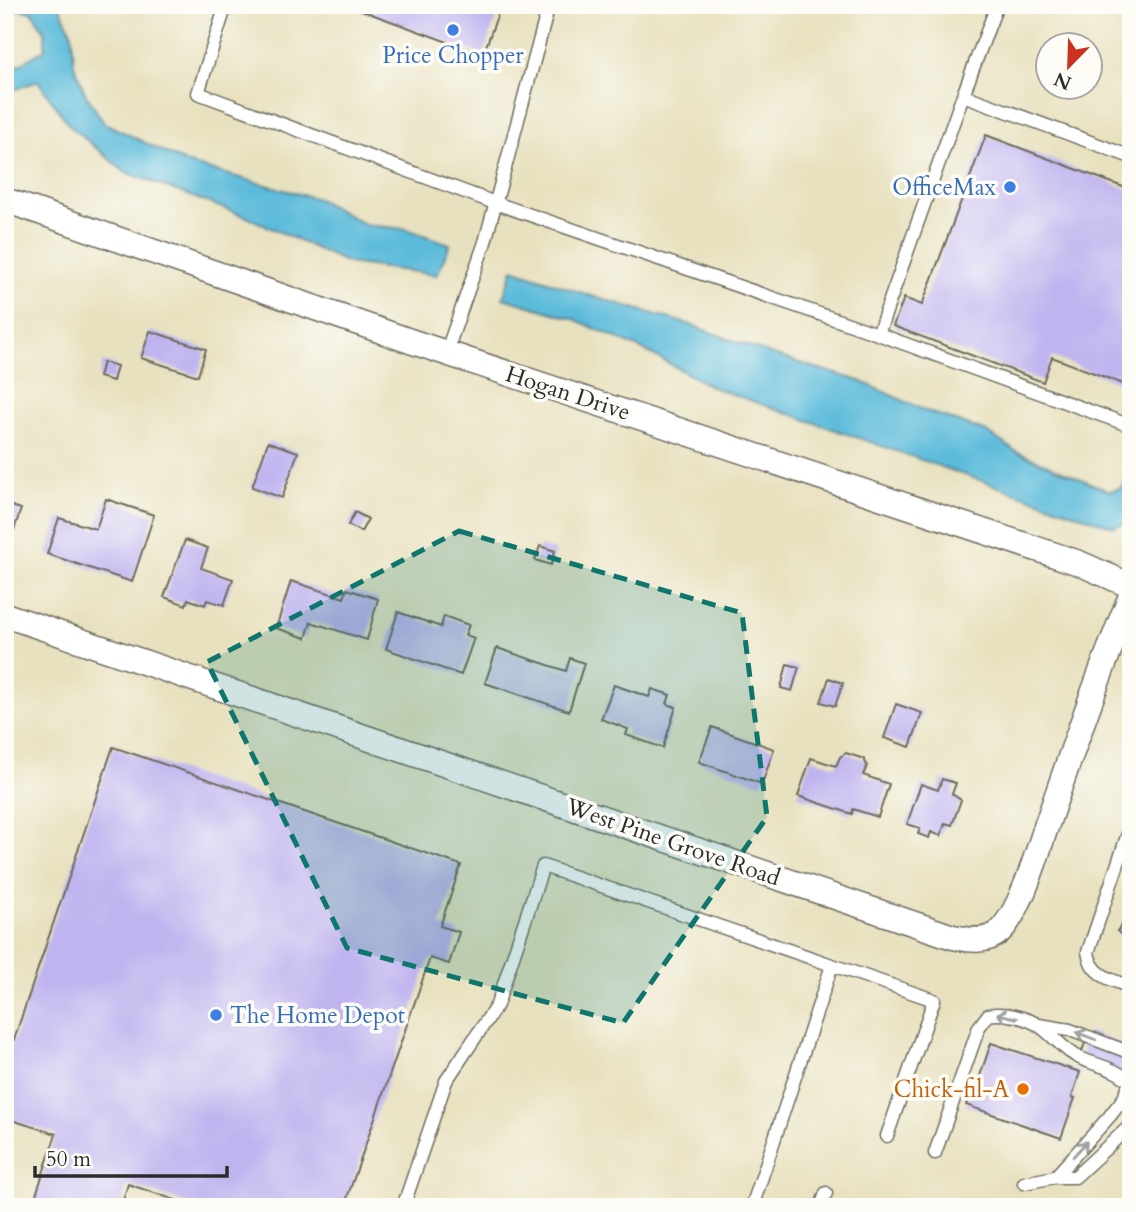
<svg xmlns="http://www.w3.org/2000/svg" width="1136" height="1212" viewBox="0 0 1136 1212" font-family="Cardo,serif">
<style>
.water{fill:#5bbbda;stroke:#437382;stroke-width:2}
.building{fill:#bfb4ef}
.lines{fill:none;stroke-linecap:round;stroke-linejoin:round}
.service-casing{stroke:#6d6b5f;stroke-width:15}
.minor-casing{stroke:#6d6b5f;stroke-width:27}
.service{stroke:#fff;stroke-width:12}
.minor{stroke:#fff;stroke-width:24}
.oneway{stroke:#a0a0a0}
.marked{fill:#0f766e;fill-opacity:0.2;stroke:#0f766e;stroke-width:5;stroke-dasharray:14 9;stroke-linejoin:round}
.shop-dot{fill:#3f7fe0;stroke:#fdfcf7;stroke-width:2.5}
.food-dot{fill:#e8710a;stroke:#fdfcf7;stroke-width:2.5}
.labels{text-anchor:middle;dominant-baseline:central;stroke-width:7;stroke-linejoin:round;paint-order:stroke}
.shop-label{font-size:23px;fill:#366cbe;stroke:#fdfcf7}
.street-label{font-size:23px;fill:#2b2b2b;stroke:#fdfcf7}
.food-label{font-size:23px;fill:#c56008;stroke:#fdfcf7;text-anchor:end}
</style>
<rect width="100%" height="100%" fill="#fdfcf7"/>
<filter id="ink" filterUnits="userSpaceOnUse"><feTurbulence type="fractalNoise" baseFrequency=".0143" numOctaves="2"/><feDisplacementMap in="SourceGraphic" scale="14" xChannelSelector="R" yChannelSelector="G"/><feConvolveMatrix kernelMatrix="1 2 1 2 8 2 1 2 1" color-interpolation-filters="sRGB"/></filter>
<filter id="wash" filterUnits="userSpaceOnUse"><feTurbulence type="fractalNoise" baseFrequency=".00686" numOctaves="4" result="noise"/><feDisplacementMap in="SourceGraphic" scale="28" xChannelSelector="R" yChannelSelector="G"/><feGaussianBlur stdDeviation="1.57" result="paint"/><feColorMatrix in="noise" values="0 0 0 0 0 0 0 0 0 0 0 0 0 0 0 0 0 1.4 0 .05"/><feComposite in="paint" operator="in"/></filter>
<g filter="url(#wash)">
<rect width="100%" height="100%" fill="#e8e1bf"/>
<path class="water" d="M5,5H59L72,34L74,65L85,93L104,123L189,164L318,199L366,225L406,229L450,244L437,275L348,263L247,217L125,172L70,126L38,81L5,93V71L21,64L45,49V32L32,12L15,9H5Z
M513,269L588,295L688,324L773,355L860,381L926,411L987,432L1015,451L1109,491L1121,488L1131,470V521L1114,527L712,387L650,353L574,319L503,298Z"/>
<g id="blocks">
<path class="building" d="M347,5H501L483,55Z
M986,135L1131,190V387L1052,357L1043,382L893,326L904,298L922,305Z
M150,331L206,349L198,376L141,358Z
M103,362L117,366L113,381L99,377Z
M268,442L298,452L282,498L252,487Z
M106,499L154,515L132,582L47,554L59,518L96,529Z
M5,504L21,509L10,542L5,540Z
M355,512L368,519L361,532L348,525Z
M185,540L208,548L201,568L233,579L224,605L207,600L205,605L188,599L186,605L164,597Z
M540,546L555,551L551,565L535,560Z
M291,581L344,598L347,589L378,599L367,640L311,622L306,638L276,628Z
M398,612L441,627L444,616L469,625L465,635L474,638L461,675L386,649Z
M497,648L566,671L570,658L584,663L569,711L485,683Z
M787,664L799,667L792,691L781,688Z
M829,678L843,683L835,706L821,702Z
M614,685L649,697L652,689L670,695L667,704L676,707L663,748L626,735L628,729L601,719Z
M896,704L922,713L910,747L884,738Z
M712,727L774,749L762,784L699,762Z
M113,747L461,865L440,926L459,932L449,964L430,958L344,1207H196L128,1184L121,1207H32L56,1134L5,1118V1066Z
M846,753L864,759L867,766L863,775L889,784L878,817L853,809L852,814L798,796L811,758L836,766L840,757Z
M942,779L956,783L952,794L961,800L952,825L945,823L941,836L931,832L929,838L918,834L920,828L907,824L921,784L938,790Z
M1131,915V944L1117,931Z
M1089,1032L1131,1048V1064L1125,1079L1078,1062Z
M991,1043L1080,1072L1072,1097L1075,1098L1061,1138L966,1105L974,1081L978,1082Z"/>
</g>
</g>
<g filter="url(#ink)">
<use href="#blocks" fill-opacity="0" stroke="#6d6b5f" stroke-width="2"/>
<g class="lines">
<defs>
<path id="service" d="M226,5L198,93L495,203L878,334
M997,5L963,95L1131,157
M963,95L878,334L1131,426
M446,353L485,242L549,5
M1131,825L1088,952C1091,975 1111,980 1131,987
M832,965L934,1000L887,1136
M1039,1025L1070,1030L1131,1053
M935,1153L979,1027L988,1015C1003,1012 1028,1017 1041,1027C1054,1036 1064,1051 1080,1058C1100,1067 1111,1066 1130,1081L1124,1098L1109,1117L1055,1177L1024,1183
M1055,1177H1075L1131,1125
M403,1207L446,1081L497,1005L543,866L832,965L752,1207
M821,1207L826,1193"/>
<path id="minor" d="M5,200L413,342L1079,563L1131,586
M5,615L953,937C968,940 987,943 999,932C1021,912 1038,850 1048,821C1074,746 1100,670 1131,596"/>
</defs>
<use href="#service" class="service-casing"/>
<use href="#minor" class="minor-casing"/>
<use href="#service" class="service"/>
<use href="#minor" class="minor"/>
</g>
<defs><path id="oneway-shaft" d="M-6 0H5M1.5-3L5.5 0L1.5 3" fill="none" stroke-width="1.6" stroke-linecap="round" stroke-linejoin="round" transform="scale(1.75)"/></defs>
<g class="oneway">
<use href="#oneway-shaft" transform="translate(1007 1016) rotate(-167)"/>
<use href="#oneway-shaft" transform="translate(1086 1036) rotate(-159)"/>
<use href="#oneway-shaft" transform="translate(1080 1149) rotate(-48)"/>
</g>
</g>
<path class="marked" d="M459,531L742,613L767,817L623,1023L347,948L207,662Z"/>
<g class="shop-dot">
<circle cx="453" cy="30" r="7"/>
<circle cx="1010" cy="187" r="7"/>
<circle cx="216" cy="1015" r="7"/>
</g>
<circle class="food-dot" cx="1023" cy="1089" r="7"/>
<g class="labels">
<g class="shop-label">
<text x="453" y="55">Price Chopper</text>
<text x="996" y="187" text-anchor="end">OfficeMax</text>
<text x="230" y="1015" text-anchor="start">The Home Depot</text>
</g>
<g class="street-label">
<text transform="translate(568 393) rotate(18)">Hogan Drive</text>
<text transform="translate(673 842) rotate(19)">West Pine Grove Road</text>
</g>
<g class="food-label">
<text x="1009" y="1089">Chick-fil-A</text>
</g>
</g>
<rect width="1136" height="1212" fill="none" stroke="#fdfcf7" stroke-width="28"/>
<g transform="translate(1069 66) rotate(203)"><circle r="33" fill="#fdfcf7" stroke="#a9a8a5" stroke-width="2"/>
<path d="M0-5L12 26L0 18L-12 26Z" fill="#c8321e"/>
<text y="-10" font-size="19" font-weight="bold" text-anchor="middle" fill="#2b2b2b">N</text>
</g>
<path d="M35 1166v10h192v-10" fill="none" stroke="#2b2b2b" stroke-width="3.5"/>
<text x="46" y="1166" font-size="21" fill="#2b2b2b" stroke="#fdfcf7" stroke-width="5" paint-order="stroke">50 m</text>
</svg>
